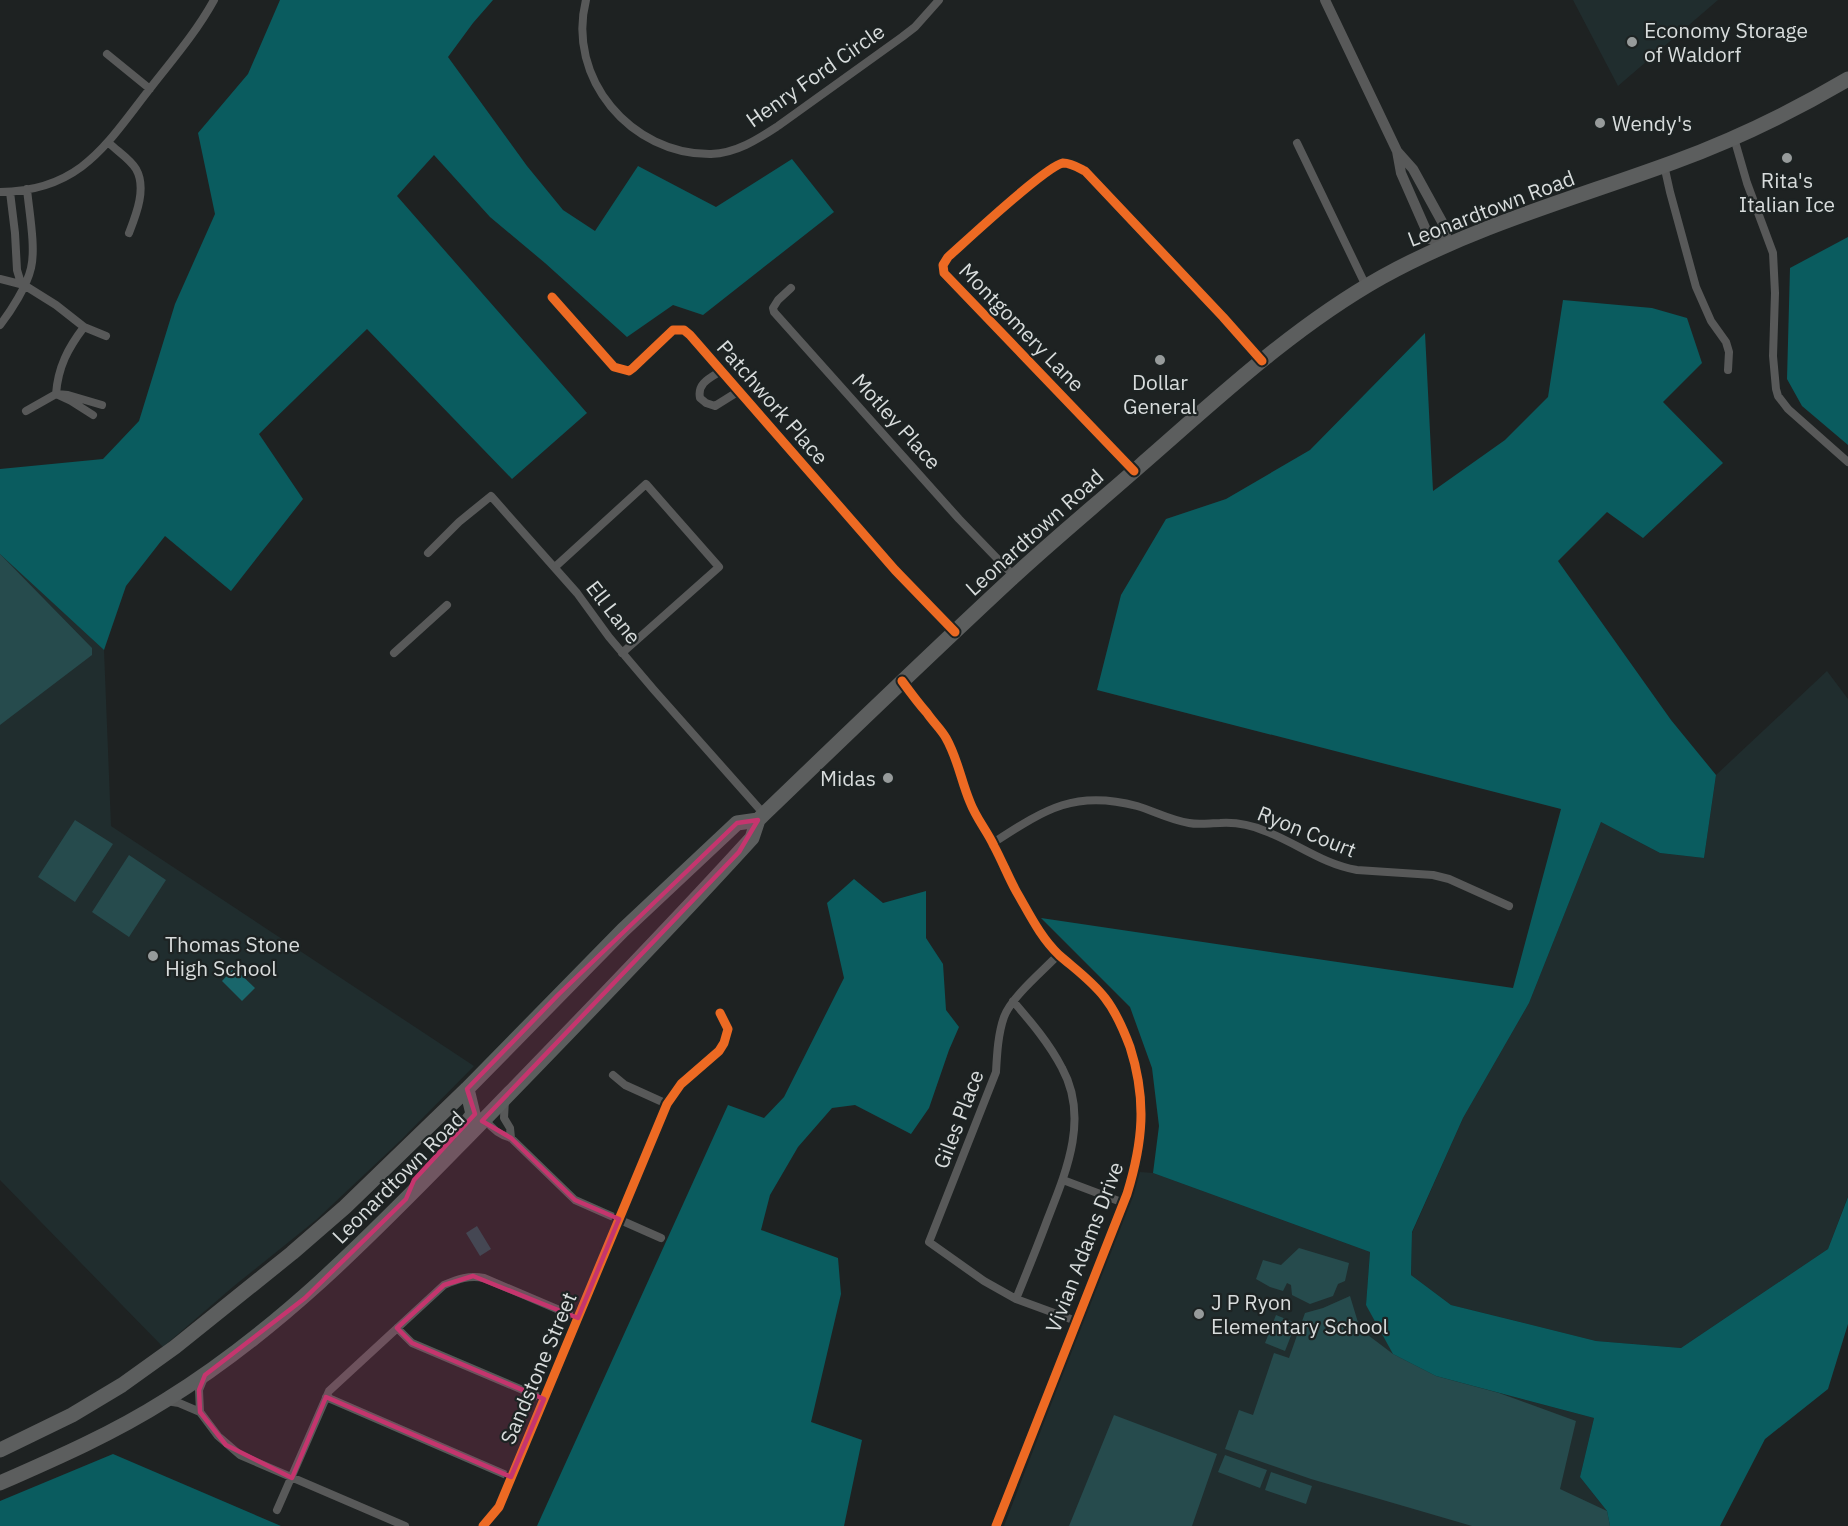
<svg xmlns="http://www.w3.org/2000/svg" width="1848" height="1526" viewBox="0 0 1848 1526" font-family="'IBM Plex Sans',sans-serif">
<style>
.built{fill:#202d2e}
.green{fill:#264b4d}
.forest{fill:#0a5c5f}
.water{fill:#19666b}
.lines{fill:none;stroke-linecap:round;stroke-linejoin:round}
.minor{stroke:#585959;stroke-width:8}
.tertiary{stroke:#585959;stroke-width:10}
.trunk{stroke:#5c5e5e;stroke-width:15}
.cycleway-casing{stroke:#1d2323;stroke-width:13}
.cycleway{stroke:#ed6a23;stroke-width:9}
.marked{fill:#c5356e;fill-opacity:0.2;stroke:#c5356e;stroke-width:4.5;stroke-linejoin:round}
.poi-dot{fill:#979b9b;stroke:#1d2323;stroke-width:2}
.labels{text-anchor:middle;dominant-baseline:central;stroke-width:4.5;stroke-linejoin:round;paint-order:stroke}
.poi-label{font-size:21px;fill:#d8dcdc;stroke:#1d2323;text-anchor:start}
.street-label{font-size:21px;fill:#d8dcdc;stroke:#1d2323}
</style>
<rect width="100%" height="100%" fill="#1e2222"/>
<path class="built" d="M1573,0H1718L1618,86Z
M0,548L104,650L111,826L474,1066L401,1140L316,1220L234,1286L163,1347L0,1180Z
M1827,671L1848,699V1196L1828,1249L1681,1348L1596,1341L1451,1305L1411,1275L1412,1233L1463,1118L1529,1003L1601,822L1660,853L1704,858L1716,775Z
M1140,1172L1153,1173L1370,1252L1366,1305L1436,1376L1594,1418L1580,1477L1607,1511L1610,1526H1004Z"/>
<path class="green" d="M0,554L92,648V655L0,725Z
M75,820L113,844L75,902L38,877Z
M129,855L166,880L129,937L92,912Z
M477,1226L491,1249L480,1256L466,1233Z
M1299,1248L1349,1263L1345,1281L1338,1284L1333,1296L1310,1304L1292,1295L1291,1285L1287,1283L1283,1291L1270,1287L1256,1279L1263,1260L1281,1265Z
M1350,1296L1360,1329L1393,1354L1436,1376L1499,1393L1576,1421L1560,1489L1607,1511L1610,1526H1472L1311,1479L1225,1449L1239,1410L1253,1415L1274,1353L1289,1358L1305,1313L1323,1308Z
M1276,1315L1296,1323L1285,1351L1265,1343Z
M1114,1415L1217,1454L1192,1526H1069Z
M1225,1455L1267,1470L1260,1488L1218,1472Z
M1271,1472L1312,1486L1306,1504L1265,1490Z"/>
<path class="forest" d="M280,0H493L473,23L448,57L527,166L563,210L595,231L638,166L716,207L792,159L834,212L703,315L673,305L627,337L545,263L490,217L434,155L397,196L587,413L512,479L367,329L259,434L303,499L231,591L165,536L126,586L104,650L0,554V469L103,459L139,421L175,304L215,214L198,133L248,74Z
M1848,237V445L1802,406L1787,379L1790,268Z
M1563,300L1652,308L1687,318L1702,363L1663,402L1723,463L1643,538L1607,512L1558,561L1671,720L1716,775L1704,858L1660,853L1601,822L1529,1003L1463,1118L1412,1232L1411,1275L1451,1305L1596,1341L1681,1348L1828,1249L1848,1197V1324L1828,1389L1765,1439L1720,1526H1610L1607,1511L1580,1477L1594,1418L1436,1376L1393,1354L1366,1305L1370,1252L1153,1173L1159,1126L1152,1068L1130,1007L1041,918L1513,988L1561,809L1097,690L1121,595L1166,519L1226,499L1310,450L1425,333L1433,491L1505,440L1548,397Z
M854,879L883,903L926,891V938L943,964L946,1010L959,1027L949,1050L929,1108L911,1134L855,1105L832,1108L798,1147L770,1195L761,1230L838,1258L841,1294L811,1422L862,1440L844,1526H537L728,1105L764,1118L784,1097L844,978L827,903Z
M113,1454L281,1526H0V1501Z"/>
<path class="water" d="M234,968L255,988L242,1001L222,981Z"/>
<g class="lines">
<path class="minor" d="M586,0C566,78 631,155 711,154C737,153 758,139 778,126L902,37L915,27L939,0
M107,54L150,89
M1734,138L1747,183L1773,253L1775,293L1773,356L1776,389L1778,396L1788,409L1848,462
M109,143C117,151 130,159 136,169C147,188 136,215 129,233
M1297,143L1366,286
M1664,165L1670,192L1696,287L1711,321L1726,342L1729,352L1728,370
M0,192C82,191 107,143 152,86C174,58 197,31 214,0
M10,192L15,233L17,270L20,280L24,285
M0,279L24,285L56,305L84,327L106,336
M791,288L778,300L773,308L774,312L959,519L1014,576
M552,297L614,367L629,371L633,368L673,330H684L690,335L895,570L955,632
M0,325C11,311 27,286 31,268C36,248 29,211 27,189
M84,327C68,348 58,367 56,394L68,395L102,405
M721,371C710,378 697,383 700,398L706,403L715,406L739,391
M26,411L56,394L71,401L93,415
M1134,471L944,273L943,265L948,257C966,241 1046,166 1063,163C1071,163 1079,168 1085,171L1223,317L1262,361
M428,553L459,522L491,496L577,593L609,637L654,690L764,814
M555,567L646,484L719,567L622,653
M394,653L447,605
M902,681C910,692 918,703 927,713C933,722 941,729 946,738C958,759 961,781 970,802C976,818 987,831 994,846C1002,861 1008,876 1016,891C1029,913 1040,937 1059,955C1075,969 1092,981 1105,998C1116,1012 1124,1031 1130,1047C1147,1100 1143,1142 1127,1194L996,1526
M993,843C1044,810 1074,789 1137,806C1154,811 1170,820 1189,823C1199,825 1210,823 1220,823C1235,822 1251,825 1265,831C1297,843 1322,864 1357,870L1433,875L1449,879L1509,906
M1059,954C1044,970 1011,997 1004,1017C998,1034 997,1054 996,1072L929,1242L984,1281L1016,1299L1076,1321
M1013,1001C1031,1022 1049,1043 1062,1068C1089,1117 1067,1170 1048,1218C1038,1245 1027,1272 1016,1299
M613,1075L625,1085L667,1104
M505,1099L504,1118L510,1128L511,1138
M485,1119C492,1129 499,1135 511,1138L575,1200L661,1238
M1063,1180L1124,1203
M397,1328L412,1343L544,1399
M326,1397L511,1477
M166,1401L179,1403L200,1412L199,1390L204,1378
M200,1412L218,1436L240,1455L405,1526
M277,1510L329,1391L444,1285C458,1279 469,1275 484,1278L578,1318
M483,1526L499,1507L667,1104L681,1084L719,1051L724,1043L728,1029L720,1013"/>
<path class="tertiary" d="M1325,0L1397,151L1413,169L1446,229V245L1430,239L1401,173L1397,151"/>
<path class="trunk" d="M460,1131L473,1114L467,1089
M0,1450L72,1415L122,1385L175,1347L292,1253L345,1207L467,1089L623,930L737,823L758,820
M0,1483C57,1458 114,1433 166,1400C284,1327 379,1227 475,1129C568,1033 662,937 752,838L758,820L764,814C846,735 928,656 1011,579C1053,540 1098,503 1141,465C1218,398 1293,327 1382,277C1474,226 1576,198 1674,162C1734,140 1792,112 1848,79"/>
<defs>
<path id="cycleway" d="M552,297L614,367L629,371L633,368L673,330H684L690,335L895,570L955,632
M1134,471L944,273L943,265L948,257C966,241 1046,166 1063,163C1071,163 1079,168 1085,171L1223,317L1262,361
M902,681C910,692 918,703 927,713C933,722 941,729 946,738C958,759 961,781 970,802C976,818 987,831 994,846C1002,861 1008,876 1016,891C1029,913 1040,937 1059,955C1075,969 1092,981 1105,998C1116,1012 1124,1031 1130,1047C1147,1100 1143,1142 1127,1194L996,1526
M483,1526L499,1507L667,1104L681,1084L719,1051L724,1043L728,1029L720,1013"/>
</defs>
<use href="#cycleway" class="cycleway-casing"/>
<use href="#cycleway" class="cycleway"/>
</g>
<path class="marked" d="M758,820L739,852L482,1121L511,1138L575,1200L619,1219L578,1318L473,1276L444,1285L397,1328L412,1343L544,1399L511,1477L326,1397L292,1478L226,1445L200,1412L199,1390L205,1375L305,1298L406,1199L414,1180L475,1114L467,1089L558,995L737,823Z"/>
<g class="poi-dot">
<circle cx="1632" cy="42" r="6"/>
<circle cx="1600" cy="123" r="6"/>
<circle cx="1787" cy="158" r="6"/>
<circle cx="1160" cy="360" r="6"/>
<circle cx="888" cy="778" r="6"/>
<circle cx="153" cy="956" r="6"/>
<circle cx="1199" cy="1314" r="6"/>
</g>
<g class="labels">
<g class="poi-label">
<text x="1644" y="30">Economy Storage<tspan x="1644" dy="24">of Waldorf</tspan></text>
<text x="1612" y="123">Wendy's</text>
<text x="1787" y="180" text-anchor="middle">Rita's<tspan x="1787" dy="24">Italian Ice</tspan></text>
<text x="1160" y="382" text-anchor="middle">Dollar<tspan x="1160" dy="24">General</tspan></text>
<text x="876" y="778" text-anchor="end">Midas</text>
<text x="165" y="944">Thomas Stone<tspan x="165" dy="24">High School</tspan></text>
<text x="1211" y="1302">J P Ryon<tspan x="1211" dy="24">Elementary School</tspan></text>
</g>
<g class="street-label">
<text transform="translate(815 75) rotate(-35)">Henry Ford Circle</text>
<text transform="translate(1491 208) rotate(-21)">Leonardtown Road</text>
<text transform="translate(1022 327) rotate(46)">Montgomery Lane</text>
<text transform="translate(773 402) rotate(49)">Patchwork Place</text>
<text transform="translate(897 421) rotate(48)">Motley Place</text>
<text transform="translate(1034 532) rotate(-42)">Leonardtown Road</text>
<text transform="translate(614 612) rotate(52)">Ell Lane</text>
<text transform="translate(1307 831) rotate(22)">Ryon Court</text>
<text transform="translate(958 1119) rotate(-69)">Giles Place</text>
<text transform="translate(398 1177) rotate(-45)">Leonardtown Road</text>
<text transform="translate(1084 1247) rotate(-69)">Vivian Adams Drive</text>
<text transform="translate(538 1368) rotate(-67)">Sandstone Street</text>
</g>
</g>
</svg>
